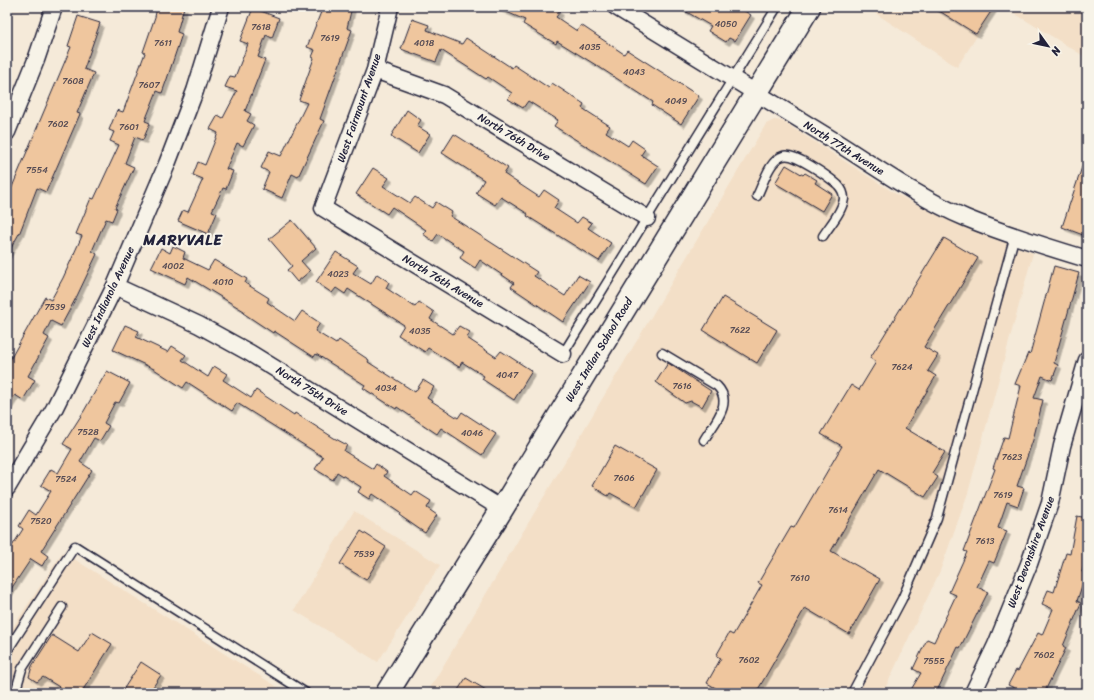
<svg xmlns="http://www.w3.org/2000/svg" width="1094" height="700" viewBox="0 0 1094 700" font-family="Sriracha,sans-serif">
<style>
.built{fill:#f3dfc7}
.building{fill:#efc69e;stroke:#22223b;filter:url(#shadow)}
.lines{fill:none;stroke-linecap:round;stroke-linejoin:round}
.service-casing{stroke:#22223b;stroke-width:11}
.minor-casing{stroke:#22223b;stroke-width:19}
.secondary-casing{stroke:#22223b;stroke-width:25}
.service{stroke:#f7f3e8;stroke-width:8}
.minor{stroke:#f7f3e8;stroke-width:16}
.secondary{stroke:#f7f3e8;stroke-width:22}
.labels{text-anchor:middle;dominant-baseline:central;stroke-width:4;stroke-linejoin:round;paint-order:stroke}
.number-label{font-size:9px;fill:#554b54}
.street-label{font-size:11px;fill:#22223b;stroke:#f7f3e8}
.district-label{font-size:15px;font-weight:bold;letter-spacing:1px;fill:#22223b;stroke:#f7f3e8}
</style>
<defs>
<filter id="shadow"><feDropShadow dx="3.5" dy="3.5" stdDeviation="0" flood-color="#0004"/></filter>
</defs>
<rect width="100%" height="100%" fill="#f5ead9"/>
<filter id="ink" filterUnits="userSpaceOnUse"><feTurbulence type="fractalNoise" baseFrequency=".025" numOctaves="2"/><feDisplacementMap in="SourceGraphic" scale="8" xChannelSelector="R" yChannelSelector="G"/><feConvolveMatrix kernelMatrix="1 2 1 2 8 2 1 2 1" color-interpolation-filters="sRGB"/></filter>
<g filter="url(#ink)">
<path class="built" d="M866,7H996L957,67Z
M1004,7H1087V58Z
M774,120L782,121L896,194L958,225L1033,253L968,493L940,571L883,693H427L766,124Z
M354,511L440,565L378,662L294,610Z
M63,552L287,693H7V636Z"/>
<path class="building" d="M157,7H184L177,32L182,34L167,79L162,93L157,91L145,121L150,123L143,140L135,137L125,163L134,167L115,208L117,209L112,221L106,219L92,251L97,254L77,296L61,326L51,321L44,335L49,338L28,376L35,380L23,400L15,395L7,408V365L45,297L51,300L63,278L82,236L76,234L91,198L94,199L119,145L110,141L114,132L109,130L117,110L123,112L145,53L143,52L155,17Z
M323,7H352L347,28L352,30L320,119L324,121L298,177L292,174L282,198L262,189L269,172L261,168L269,151L281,156L307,103L299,100L314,58L312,57L315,50L307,47Z
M495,7H552L560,12L556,17L577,31L581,25L624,54L627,50L699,96L681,124L652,105L653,102L599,67L557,41L556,44L523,24L525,20Z
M678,7H738L751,15L735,41L729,38L726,42L708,31L711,26Z
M933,7H994L976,34Z
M253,8L279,18L272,38L266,35L258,57L265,60L245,111L251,114L247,121L254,125L243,146L237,143L226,169L233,171L226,189L223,188L212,211L217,213L208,234L178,221L183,210L188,212L203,179L193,175L198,162L205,165L218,133L210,129L218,115L223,118L237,91L225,87L230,76L235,77L248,44L240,41Z
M78,16L100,23L84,69L94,73L77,113L80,114L46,192L37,188L20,232L7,255V199L71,47L68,46Z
M412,19L429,25L427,30L462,44L466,38L512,68L514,65L549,88L552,83L584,104L582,108L610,126L606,132L628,146L632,140L645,149L641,155L658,166L646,184L554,126L558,120L528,101L523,108L508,99L512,93L488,77L486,79L441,50L436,62L401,49Z
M407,110L421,120L417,126L430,134L418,153L391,136Z
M454,134L508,168L504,174L539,197L544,190L559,200L554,208L577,223L582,217L592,223L588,228L611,243L599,261L527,216L528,214L501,197L495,205L476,193L484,180L442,153Z
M1086,155L1087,224L1083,235L1062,227Z
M786,165L803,175L805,173L817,180L815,183L832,194L822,211L775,183Z
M373,168L389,178L383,186L410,203L415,197L432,208L436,202L452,212L450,216L537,272L534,276L565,296L578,275L590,282L563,322L511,287L514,283L480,260L475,268L460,258L464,251L438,234L433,241L423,234L426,230L392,207L387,214L356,194Z
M292,220L316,248L301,261L310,271L297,282L287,270L292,266L269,239Z
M944,238L978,258L924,347L938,355L928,371L936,376L905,428L945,452L932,473L938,477L925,497L879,469L831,551L880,579L849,634L805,608L756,693H724L707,683L721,658L716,656L729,633L733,635L762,585L758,583L791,527L794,528L842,446L821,434L851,385L859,390L876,362L870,358Z
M173,246L185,252L183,258L208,270L214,260L247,279L245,283L269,298L267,302L295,321L302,311L320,323L315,331L336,344L339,340L369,360L368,362L415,392L423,380L434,387L427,398L458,418L462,412L496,434L482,455L441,428L437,434L397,407L396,409L363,388L365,385L316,354L314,357L274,331L273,333L243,313L244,311L188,277L185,284L151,268L161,248L170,253Z
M336,252L358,266L353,273L371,284L377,274L389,282L386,288L415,307L419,302L434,312L430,319L453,334L459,326L470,332L467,338L496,357L501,351L532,371L514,400L482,379L484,376L462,362L459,367L428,348L425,352L398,335L404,325L348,289L345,294L336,288L332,293L316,282Z
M1054,266L1079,273L1054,363L1058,365L1052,380L1042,376L1034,398L1043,400L1033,440L1017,486L1024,488L1018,506L1007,502L998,528L1007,531L994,563L989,561L977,587L988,592L960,648L958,647L936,693H909L921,673L913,669L927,639L934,642L956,595L949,592L967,552L964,551L995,469L993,468L1004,437L1008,438L1021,386L1015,384L1028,353L1030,354Z
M723,297L777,330L757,363L703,330Z
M125,325L139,331L136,337L168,352L172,346L186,355L182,360L208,377L214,366L227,374L223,380L251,398L256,390L294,415L295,413L334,438L347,445L344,451L373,469L376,464L387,472L384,476L412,495L415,491L431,501L427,508L437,515L425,533L399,515L400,513L372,494L369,499L358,492L361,487L337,472L333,480L315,469L323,457L237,403L232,411L187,382L183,388L154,369L113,350Z
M668,363L711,391L702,407L691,401L685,403L656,382Z
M107,371L130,383L119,403L115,402L104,423L109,426L100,441L94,438L80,462L92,470L41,551L48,556L42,566L31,559L7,595V554L23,529L19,526L29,510L36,515L51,491L41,485L51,469L58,473L72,449L63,444L84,411Z
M615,446L657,470L636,507L610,493L608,496L592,486Z
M1077,516L1087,518V555L1082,572L1086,573L1077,601L1081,603L1063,646L1066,648L1044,693H1025L1008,685L1016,670L1018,671L1038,633L1042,635L1053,609L1042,604L1048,590L1054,592L1066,553L1070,554Z
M361,531L386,547L366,580L340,564Z
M92,632L112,644L81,693H69L43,677L37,682L29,677L32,666L52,635L79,652Z
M141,662L161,675L149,693H121Z
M466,678L491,693H456Z"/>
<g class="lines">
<defs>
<path id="service" d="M757,196C763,185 769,160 783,156C794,152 829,177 838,185C842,189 844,194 844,199C842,212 830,225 823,236
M662,353L717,386C734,403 714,423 704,440
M563,354L777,7
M7,651L75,546L306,693
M15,693L22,669L62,607
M852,693L902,599L937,518L1015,235"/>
<path id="minor" d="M390,7L375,70L323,208L563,354
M616,7C688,51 760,96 833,140C876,167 919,198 966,218C1005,234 1047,247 1087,259
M375,70L444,95L647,218
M7,132L36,60L54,7
M115,286L199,325L250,353L502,509
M7,488L54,409L115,286L167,164L195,91L221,7
M973,693L996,645L1029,564L1050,503L1062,446L1087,360"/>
<path id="secondary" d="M387,693L502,509L809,7"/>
</defs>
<use href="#service" class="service-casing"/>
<use href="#minor" class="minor-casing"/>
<use href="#secondary" class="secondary-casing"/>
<use href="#service" class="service"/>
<use href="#minor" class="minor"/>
<use href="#secondary" class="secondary"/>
</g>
</g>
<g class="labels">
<g class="number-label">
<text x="726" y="24">4050</text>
<text x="261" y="27">7618</text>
<text x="330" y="38">7619</text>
<text x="163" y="43">7611</text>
<text x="424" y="43">4018</text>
<text x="590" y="47">4035</text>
<text x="634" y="72">4043</text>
<text x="73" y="81">7608</text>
<text x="149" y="85">7607</text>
<text x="676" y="101">4049</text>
<text x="58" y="124">7602</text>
<text x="129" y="127">7601</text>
<text x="37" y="170">7554</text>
<text x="173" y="266">4002</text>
<text x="338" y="274">4023</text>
<text x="223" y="282">4010</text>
<text x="55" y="307">7539</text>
<text x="740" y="330">7622</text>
<text x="420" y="331">4035</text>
<text x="902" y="367">7624</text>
<text x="507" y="375">4047</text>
<text x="682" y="386">7616</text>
<text x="386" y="388">4034</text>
<text x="88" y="432">7528</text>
<text x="472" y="433">4046</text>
<text x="1012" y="457">7623</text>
<text x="624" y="478">7606</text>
<text x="66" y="479">7524</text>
<text x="1003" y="495">7619</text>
<text x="838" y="510">7614</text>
<text x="41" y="521">7520</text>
<text x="985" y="541">7613</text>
<text x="364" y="554">7539</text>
<text x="800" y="578">7610</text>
<text x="1044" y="655">7602</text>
<text x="749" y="660">7602</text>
<text x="934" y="661">7555</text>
</g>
<g class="street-label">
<text transform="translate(359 108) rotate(-71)">West Fairmount Avenue</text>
<text transform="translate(514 137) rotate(31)">North 76th Drive</text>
<text transform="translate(844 148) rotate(32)">North 77th Avenue</text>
<text transform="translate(443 281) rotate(31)">North 76th Avenue</text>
<text transform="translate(108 297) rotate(-65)">West Indianola Avenue</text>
<text transform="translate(599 350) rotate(-59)">West Indian School Road</text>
<text transform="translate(312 391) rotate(32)">North 75th Drive</text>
<text transform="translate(1031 552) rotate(-70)">West Devonshire Avenue</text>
</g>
<g class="district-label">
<text x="183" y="240">MARYVALE</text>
</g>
</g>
<rect width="1094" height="700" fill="none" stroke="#f7f3e8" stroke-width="24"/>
<rect x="12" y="12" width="1070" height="676" fill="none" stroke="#22223b" stroke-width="1.5" filter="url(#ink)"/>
<g transform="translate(1048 46) rotate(123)" stroke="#f7f3e8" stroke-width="3" paint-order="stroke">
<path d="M0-3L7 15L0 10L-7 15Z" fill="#22223b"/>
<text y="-6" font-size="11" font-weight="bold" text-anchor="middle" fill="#22223b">N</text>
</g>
</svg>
